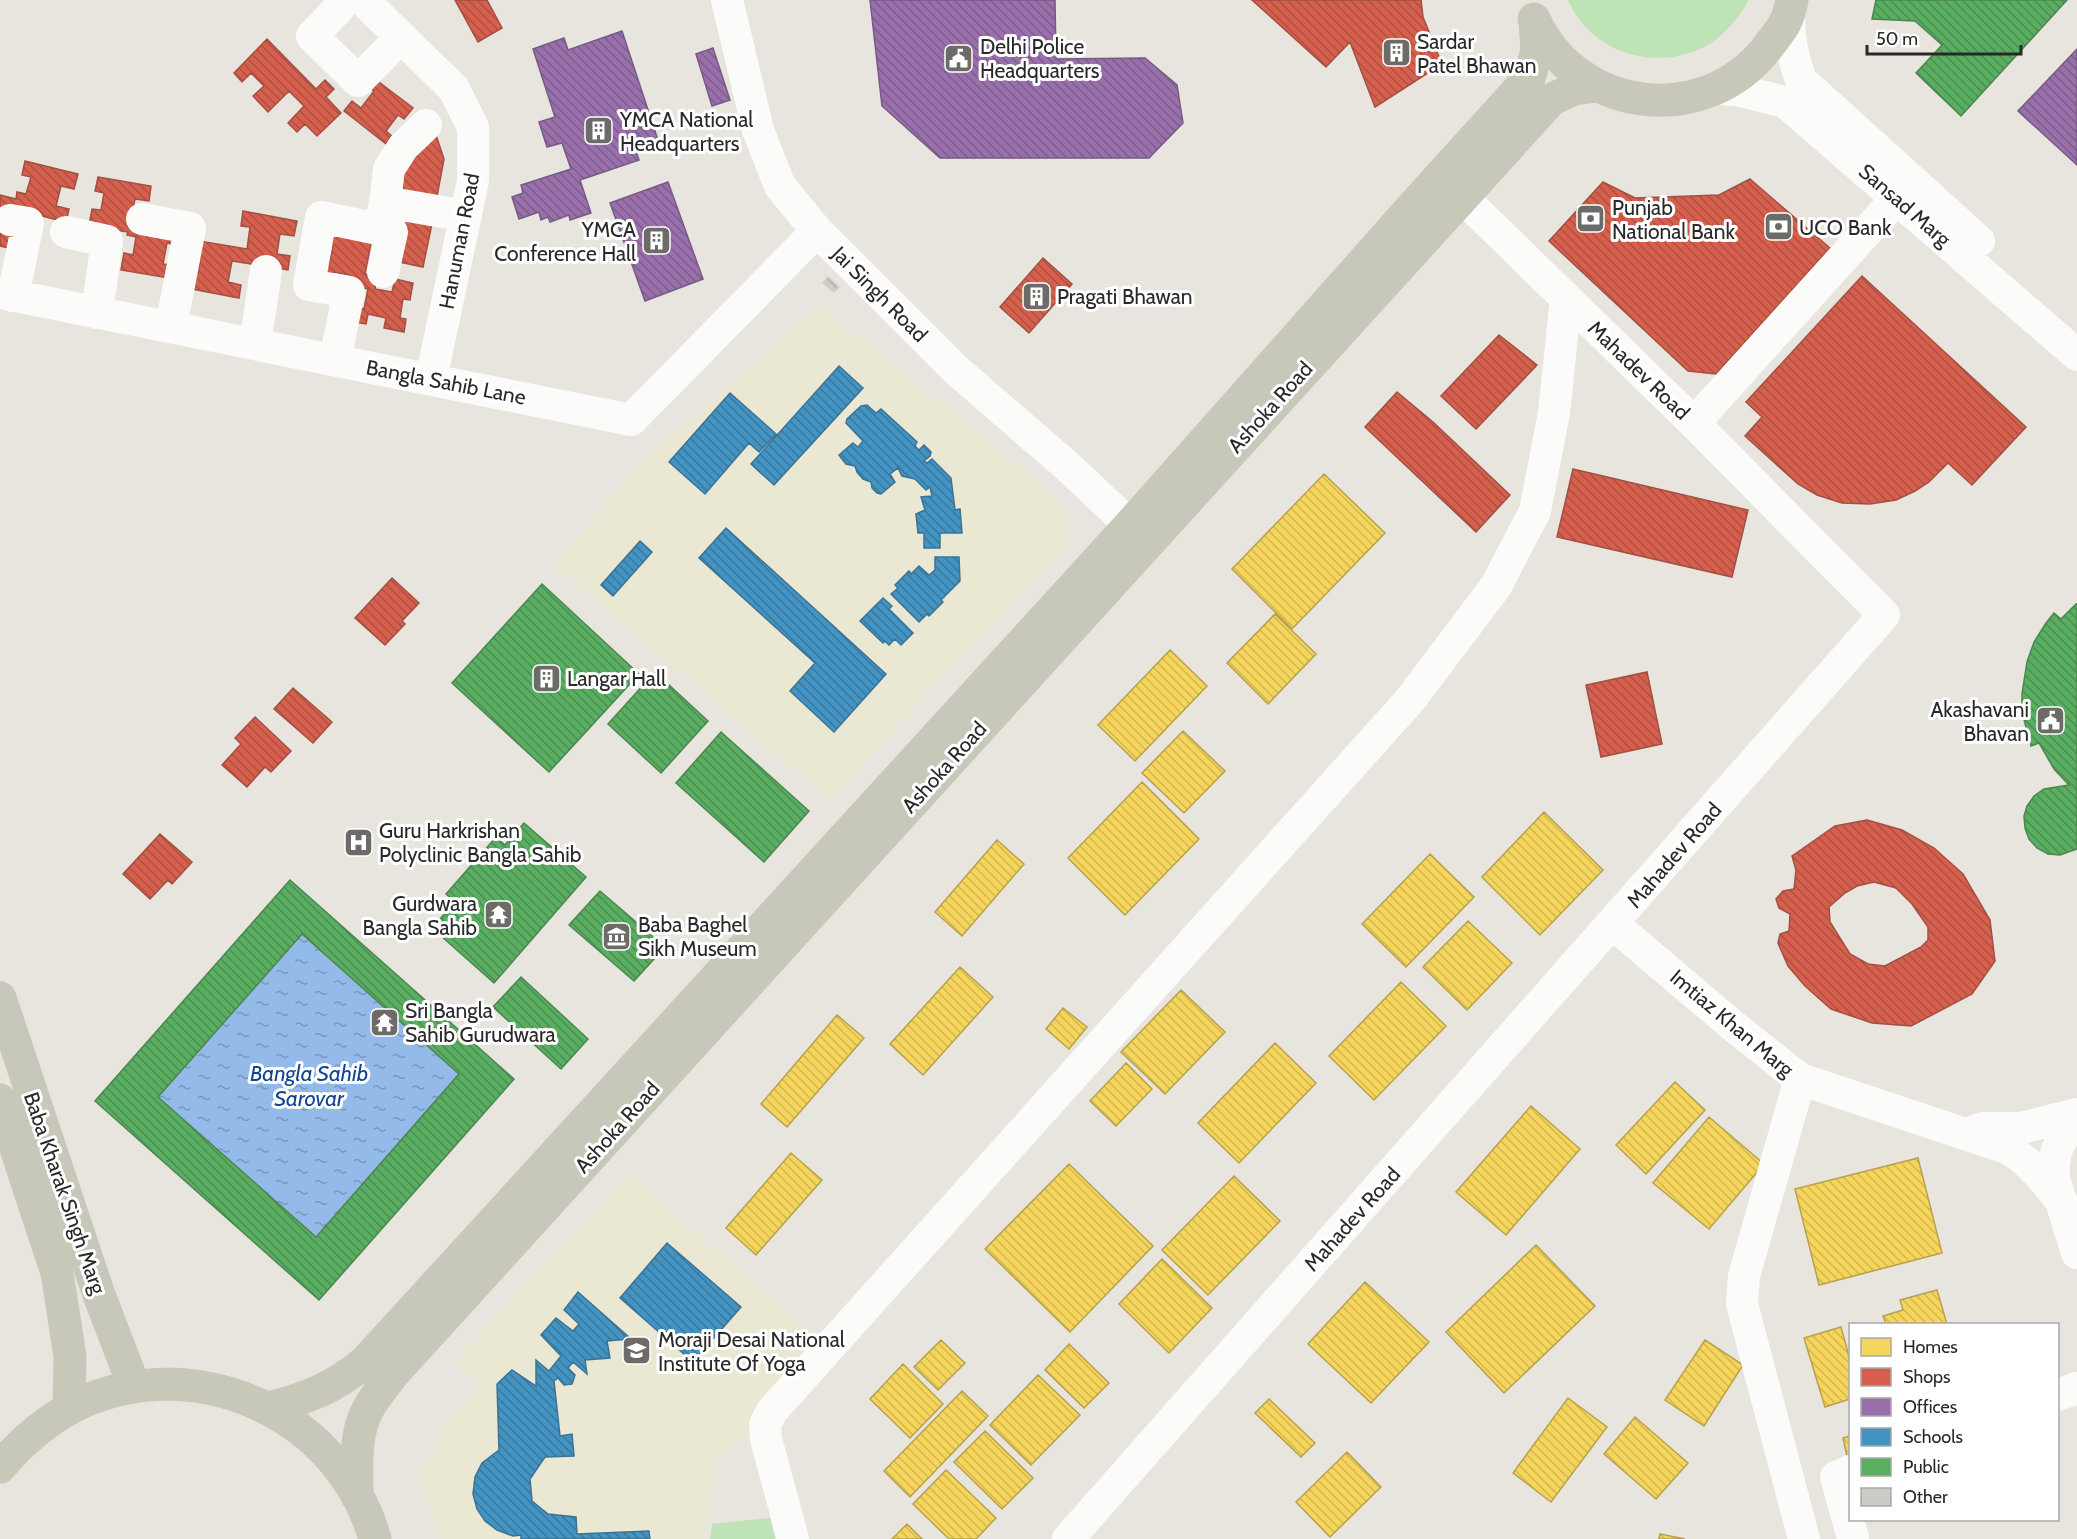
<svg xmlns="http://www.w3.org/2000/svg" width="2077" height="1539" viewBox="0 0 2077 1539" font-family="Cabin,sans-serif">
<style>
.education{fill:#eae8d3}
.grass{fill:#bee3b7}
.water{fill:url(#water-ripples)}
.homes{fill:url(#homes-back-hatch);stroke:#b8a14d;stroke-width:1.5}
.shops{fill:url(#shops-back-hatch);stroke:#a25042;stroke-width:1.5;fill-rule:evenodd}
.offices{fill:url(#offices-back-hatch);stroke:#775b84;stroke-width:1.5}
.schools{fill:url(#schools-back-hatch);stroke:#3b7395;stroke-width:1.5}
.public{fill:url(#public-back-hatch);stroke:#4b8650;stroke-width:1.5;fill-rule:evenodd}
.building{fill:url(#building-back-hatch);stroke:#d2d1ca;stroke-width:1.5}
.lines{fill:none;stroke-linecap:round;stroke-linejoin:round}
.minor{stroke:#fbfbfa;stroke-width:32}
.major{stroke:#c7c8b9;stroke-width:33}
.labels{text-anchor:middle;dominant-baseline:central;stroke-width:6;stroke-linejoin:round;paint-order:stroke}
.poi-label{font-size:21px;fill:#292929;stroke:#fff;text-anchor:start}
.street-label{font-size:21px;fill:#292929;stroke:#fff}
.water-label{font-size:22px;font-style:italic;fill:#104295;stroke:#fff}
</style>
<defs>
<pattern id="water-ripples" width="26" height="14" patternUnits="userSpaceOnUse" patternTransform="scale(1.5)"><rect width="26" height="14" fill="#93bae8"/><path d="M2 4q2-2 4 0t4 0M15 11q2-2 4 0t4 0" fill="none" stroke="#7897bc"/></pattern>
<pattern id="homes-back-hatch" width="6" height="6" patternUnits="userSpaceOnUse" patternTransform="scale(1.5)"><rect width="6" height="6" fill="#f6d55c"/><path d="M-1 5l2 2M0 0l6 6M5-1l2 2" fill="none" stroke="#d3b750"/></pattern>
<pattern id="shops-back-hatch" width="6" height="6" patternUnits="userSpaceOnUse" patternTransform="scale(1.5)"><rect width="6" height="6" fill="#d6604d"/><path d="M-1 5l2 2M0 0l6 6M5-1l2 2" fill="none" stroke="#ae4f40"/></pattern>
<pattern id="offices-back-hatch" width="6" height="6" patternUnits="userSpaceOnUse" patternTransform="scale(1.5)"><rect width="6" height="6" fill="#9970ab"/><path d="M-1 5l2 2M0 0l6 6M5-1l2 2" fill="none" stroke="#7d5c8b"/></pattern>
<pattern id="schools-back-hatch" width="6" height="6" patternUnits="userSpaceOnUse" patternTransform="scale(1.5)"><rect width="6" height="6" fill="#4393c3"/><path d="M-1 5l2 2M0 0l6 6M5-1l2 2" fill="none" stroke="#38789e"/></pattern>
<pattern id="public-back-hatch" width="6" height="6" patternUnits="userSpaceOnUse" patternTransform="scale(1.5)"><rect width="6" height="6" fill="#5aae61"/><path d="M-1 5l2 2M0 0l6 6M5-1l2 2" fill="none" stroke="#4a8e50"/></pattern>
<pattern id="building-back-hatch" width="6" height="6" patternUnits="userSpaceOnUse" patternTransform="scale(1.5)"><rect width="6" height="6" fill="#cccbc5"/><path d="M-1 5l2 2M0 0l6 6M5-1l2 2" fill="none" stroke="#afaea9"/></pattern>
</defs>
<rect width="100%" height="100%" fill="#e7e5de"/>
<path class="education" d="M820,306L1025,470L1062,508L1068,528L1063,550L829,799L553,564L644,461Z
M630,1175L820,1341L750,1433L718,1456L704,1539H441L419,1479L446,1424L481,1383L455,1361Z"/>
<path class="grass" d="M1568,0H1748C1745,9 1738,16 1733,23C1688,79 1595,65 1568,0Z
M770,1518L775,1539H710L712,1524Z"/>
<path class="water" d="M302,934L459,1074L316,1237L158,1097Z"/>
<path class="homes" d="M1324,474L1385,533L1292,629L1232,569Z
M1275,614L1316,654L1268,704L1227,663Z
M1170,650L1207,686L1135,761L1098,725Z
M1183,731L1225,771L1184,813L1142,773Z
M1142,782L1199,839L1125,915L1068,858Z
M1544,812L1603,870L1540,935L1482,877Z
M997,840L1024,864L962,936L935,912Z
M1430,854L1474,897L1406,967L1362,924Z
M1468,921L1512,963L1467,1010L1423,967Z
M960,967L993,997L923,1075L890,1044Z
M1401,982L1446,1026L1374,1100L1329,1056Z
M1181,990L1225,1032L1165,1094L1121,1052Z
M1063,1008L1087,1027L1069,1049L1046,1029Z
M837,1015L864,1038L787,1127L761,1104Z
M1275,1043L1316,1083L1239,1163L1198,1123Z
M1126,1063L1152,1089L1116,1126L1090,1101Z
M1675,1082L1705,1110L1646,1174L1616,1145Z
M1531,1106L1580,1149L1506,1235L1456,1192Z
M1709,1117L1764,1164L1709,1229L1653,1183Z
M791,1153L822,1180L756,1255L726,1228Z
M1918,1158L1942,1253L1819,1285L1795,1189Z
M1069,1164L1153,1246L1070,1332L985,1249Z
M1234,1176L1280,1221L1208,1295L1162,1250Z
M1536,1245L1595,1306L1504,1393L1446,1332Z
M1162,1259L1212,1308L1169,1353L1119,1304Z
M1365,1282L1429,1342L1371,1403L1308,1344Z
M1937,1290L1947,1324H1886L1883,1316L1903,1310L1900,1300Z
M1841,1327L1850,1360V1399L1825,1407L1804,1338Z
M941,1340L965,1363L938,1390L914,1367Z
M1705,1340L1743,1365L1704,1426L1665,1400Z
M1069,1344L1109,1383L1084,1408L1045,1370Z
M903,1364L943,1404L910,1438L870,1399Z
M1038,1375L1080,1415L1031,1465L990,1425Z
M962,1391L988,1416L910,1497L884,1471Z
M1568,1398L1607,1427L1551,1502L1513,1473Z
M1269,1399L1315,1443L1301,1457L1255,1413Z
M1635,1417L1688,1463L1656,1499L1604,1454Z
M985,1431L1033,1478L1002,1509L954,1462Z
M1850,1436V1461H1848L1843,1438Z
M1347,1452L1381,1487L1330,1537L1296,1502Z
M946,1470L996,1518L976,1539H949L913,1504Z
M907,1524L922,1539H892Z
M1660,1534L1685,1539H1659Z"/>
<path class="shops" d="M455,0H487L502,28L478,42Z
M1252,0H1421L1423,17L1442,64L1375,107L1350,42L1326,67Z
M267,39L316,89L325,80L334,89L326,97L341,113L317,136L305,124L297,132L288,123L304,106L289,91L268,112L253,96L264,86L251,73L242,82L234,73Z
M371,76L413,108L404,119L398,115L386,131L392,136L386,144L344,111L352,101L361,108L374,91L365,84Z
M435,132L444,159L436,202L394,195L413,152Z
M25,161L78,174L74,189L61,186L56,206L69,209L66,222L22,211L13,249L0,246V195L16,199L17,192L26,194L31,177L22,175Z
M98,177L151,186L149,201L135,199L131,219L145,224L180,246L167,243L163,264L177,266L174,279L121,270L124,253L133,255L136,237L127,235L128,232L89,226L92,209L101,210L104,193L95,191Z
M1750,179L1830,248L1716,374L1688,371L1549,241L1603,182L1635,198L1719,195Z
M406,207L434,214L423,267L394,261Z
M243,211L297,221L294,236L280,234L277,254L290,256L288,270L232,261L228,282L241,285L239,298L186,288L189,271L198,273L201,255L192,253L194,240L247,249L250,227L241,226Z
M331,225L373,233L365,274L377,276L375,289L392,292L395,279L413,283L410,300L403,299L400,318L406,319L404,332L384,328L386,318L368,314L366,324L353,322L356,307L364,309L368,289L348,285L350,275L334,272L332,282L320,279L324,263L329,264L333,246L327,245Z
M1043,258L1072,284L1029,333L1000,307Z
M1862,276L2026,427L1972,485L1948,463L1929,482L1915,491L1896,500L1870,504L1842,503L1817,495L1798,484L1745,436L1762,417L1746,402Z
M1499,335L1537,365L1476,429L1441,396Z
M1397,392L1433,422L1510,495L1476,532L1365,427Z
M1573,469L1748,510L1732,577L1557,537Z
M392,578L419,603L402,621L405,624L385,645L355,618Z
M1647,672L1662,744L1601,757L1586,685Z
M293,688L332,722L313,743L274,709Z
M255,717L291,751L271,772L265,767L247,787L222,765L241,744L235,738Z
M1867,820L1902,830L1934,848L1963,874L1990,920L1995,961L1972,994L1911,1026L1872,1023L1831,1009L1805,986L1788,966L1778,943L1780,934L1789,931L1790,914L1779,908L1776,899L1783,891L1794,889L1796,870L1792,856L1835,826ZM1874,882L1896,888L1912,904L1928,927V940L1921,947L1885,966L1868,964L1850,954L1830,922L1829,907L1845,893L1857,886Z
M160,834L192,862L172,884L168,880L150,899L123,874Z"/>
<path class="offices" d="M870,0H1055L1056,59L1145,58L1177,85L1183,123L1149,158H940L882,106Z
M622,31L658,140L635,148L639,160L580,180L591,213L570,220L569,215L550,222L548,217L541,220L539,212L519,219L512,197L523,193L521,185L571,169L562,143L547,147L539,122L555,117L533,49L564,38L568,50Z
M713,48L730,100L712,106L696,54Z
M2077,49V165L2018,111Z
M668,182L703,279L645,301L610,203Z"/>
<path class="schools" d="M839,366L863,388L774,485L751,464Z
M730,393L776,434L759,452L749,443L705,494L669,462Z
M867,405L876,413L881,409L917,442L915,446L919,450L924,445L931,452L930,456L924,461L927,463L932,459L951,478L955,510L960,509L962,533H940V548H924V533H918L916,514L925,510L921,497L932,496L930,487L926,490L915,479L902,476L898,468L890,474L895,482L881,494L877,493L872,488L871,482L863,479L857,472L855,466L846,464L839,455L853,443L858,447L863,441L846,423L847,419L861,406Z
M726,528L886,674L834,732L790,691L815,663L699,558Z
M640,541L652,552L613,596L601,585Z
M935,557H959L960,581L941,600L943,602L929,616L927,614L919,622L891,594L898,588L895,585L909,571L911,574L919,566L929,575L935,570Z
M883,598L892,606L889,609L913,633L901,645L895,639L889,645L885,641L883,643L860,621Z
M667,1243L741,1307L693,1362L620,1298Z
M578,1292L631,1339L607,1341L610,1358L585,1360L587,1374L573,1362L568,1368L575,1375L572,1384L564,1385L558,1378L554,1381L560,1436L572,1434L574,1456L545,1457L530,1479L532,1501L548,1514L576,1517L577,1534L649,1531L650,1539H521V1535L513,1536L497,1530L485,1521L477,1509L473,1494L475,1477L482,1463L499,1450L497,1384L512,1370L536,1386V1360L549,1371L561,1356L541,1335L556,1318L573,1331L579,1324L564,1310Z"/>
<path class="public" d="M1876,0H2067L1961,116L1916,73L1942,45L1915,21L1872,19Z
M542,584L639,674L549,772L452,683Z
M2076,604H2077V849L2060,855L2048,854L2037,848L2029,839L2025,828L2024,816L2027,806L2034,796L2044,789L2069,785L2054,769L2039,743L2031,746L2022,712V694L2027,662L2034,642L2046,623L2054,613L2061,619Z
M655,672L708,721L661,773L608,724Z
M721,732L809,811L764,862L676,783Z
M524,823L586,877L494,983L432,928L455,902L446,894L496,837L505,845Z
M290,880L514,1079L319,1300L95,1101ZM302,934L459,1074L316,1237L158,1097Z
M600,891L665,947L634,981L569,925Z
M521,977L588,1039L561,1069L493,1007Z"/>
<path class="building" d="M828,277L839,287L834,292L823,283Z"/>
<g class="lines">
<path class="minor" d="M363,0L454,89L473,127V181L431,379
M727,0L758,130L780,186L817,231L955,369L1066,465L1130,525
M340,7L312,36L358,81L401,37
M1789,18C1789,40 1793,59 1801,80L1979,241
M1716,89L1737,90L1785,102L2077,355
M385,202L466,216
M142,219L190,228L171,327
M10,220L28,223L13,296
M379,229L385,202L389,169L403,147L426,125
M66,232L107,241L97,313
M0,293L631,420L817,231
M255,344L266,271
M335,360L349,292L309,285L321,217L392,232L383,272
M1694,423L1897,198
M1613,924L1732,1025L1800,1079L2007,1148C2031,1162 2045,1181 2062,1202
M1800,1079L1744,1276L1742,1304L1804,1539
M2077,1122C2059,1137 2052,1155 2054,1179L2077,1253
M1972,1132L1982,1128H2021L2077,1114
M2058,1395L2077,1388
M1850,1471L1836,1477L1853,1538
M793,1539L766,1439L765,1425L772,1411L1410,700L1496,586L1535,511L1554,413L1566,298
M1068,1539L1884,615L1694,423L1462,197"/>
<path class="major" d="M1534,19C1578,115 1708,129 1770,44C1783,27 1788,22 1792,0
M0,998L99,1295L134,1386
M0,1100L57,1273L70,1356L69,1409
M269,1408C307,1398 334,1388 365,1362L1130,525L1413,206L1529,78L1537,51L1535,21
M0,1467C24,1439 51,1416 85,1401C201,1351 341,1417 375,1539
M357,1496C357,1466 354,1435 368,1409C375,1396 385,1385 393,1374L1552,99L1574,89L1597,86"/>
</g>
<defs>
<symbol id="building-square" viewBox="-11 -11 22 22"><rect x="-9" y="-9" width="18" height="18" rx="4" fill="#6c6b68" stroke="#fff"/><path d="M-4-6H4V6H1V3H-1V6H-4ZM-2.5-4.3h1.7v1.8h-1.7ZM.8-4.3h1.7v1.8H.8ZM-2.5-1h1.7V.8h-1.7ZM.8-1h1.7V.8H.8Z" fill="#fff"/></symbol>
<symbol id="civic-square" viewBox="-11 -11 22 22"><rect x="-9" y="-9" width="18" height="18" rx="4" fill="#6c6b68" stroke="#fff"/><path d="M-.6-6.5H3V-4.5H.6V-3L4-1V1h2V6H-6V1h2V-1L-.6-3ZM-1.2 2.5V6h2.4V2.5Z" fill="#fff"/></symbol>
<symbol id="bank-square" viewBox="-11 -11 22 22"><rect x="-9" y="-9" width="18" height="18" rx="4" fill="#6c6b68" stroke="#fff"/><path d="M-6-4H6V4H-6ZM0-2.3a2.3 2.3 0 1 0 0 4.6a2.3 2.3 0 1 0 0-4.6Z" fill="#fff"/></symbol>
<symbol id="hospital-square" viewBox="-11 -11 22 22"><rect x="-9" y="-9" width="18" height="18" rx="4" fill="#6c6b68" stroke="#fff"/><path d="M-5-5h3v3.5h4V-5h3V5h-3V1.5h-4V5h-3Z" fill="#fff"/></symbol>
<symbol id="temple-square" viewBox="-11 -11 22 22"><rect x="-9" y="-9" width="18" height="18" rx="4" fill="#6c6b68" stroke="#fff"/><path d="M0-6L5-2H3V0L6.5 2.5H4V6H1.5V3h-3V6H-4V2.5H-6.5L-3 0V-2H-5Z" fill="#fff"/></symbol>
<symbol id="museum-square" viewBox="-11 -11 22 22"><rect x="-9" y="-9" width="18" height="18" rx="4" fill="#6c6b68" stroke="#fff"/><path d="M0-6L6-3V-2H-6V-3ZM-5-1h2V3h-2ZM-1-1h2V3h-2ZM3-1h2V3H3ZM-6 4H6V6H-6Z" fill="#fff"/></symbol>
<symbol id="university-square" viewBox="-11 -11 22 22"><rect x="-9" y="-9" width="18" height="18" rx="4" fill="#6c6b68" stroke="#fff"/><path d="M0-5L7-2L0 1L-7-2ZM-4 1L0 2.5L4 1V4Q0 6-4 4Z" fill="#fff"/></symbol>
</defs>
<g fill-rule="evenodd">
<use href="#building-square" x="1380" y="36" width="33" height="33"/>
<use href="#civic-square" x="942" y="42" width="33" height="33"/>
<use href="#building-square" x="582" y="114" width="33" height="33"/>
<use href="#bank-square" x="1574" y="202" width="33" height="33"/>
<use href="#bank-square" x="1762" y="210" width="33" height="33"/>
<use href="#building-square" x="640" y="224" width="33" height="33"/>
<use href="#building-square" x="1020" y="280" width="33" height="33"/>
<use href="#building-square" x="530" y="662" width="33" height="33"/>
<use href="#civic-square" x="2034" y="704" width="33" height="33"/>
<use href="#hospital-square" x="342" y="826" width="33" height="33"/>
<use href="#temple-square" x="482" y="898" width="33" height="33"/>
<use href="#museum-square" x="600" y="920" width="33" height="33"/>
<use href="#temple-square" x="368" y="1006" width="33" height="33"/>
<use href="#university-square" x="620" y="1334" width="33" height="33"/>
</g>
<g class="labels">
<g class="poi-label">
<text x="1417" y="41">Sardar<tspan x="1417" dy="24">Patel Bhawan</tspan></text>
<text x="980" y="46">Delhi Police<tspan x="980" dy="24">Headquarters</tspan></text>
<text x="620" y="119">YMCA National<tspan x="620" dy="24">Headquarters</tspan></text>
<text x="1612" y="207">Punjab<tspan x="1612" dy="24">National Bank</tspan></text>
<text x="1799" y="227">UCO Bank</text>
<text x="636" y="229" text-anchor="end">YMCA<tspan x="636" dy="24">Conference Hall</tspan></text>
<text x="1057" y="296">Pragati Bhawan</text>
<text x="567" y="678">Langar Hall</text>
<text x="2029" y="709" text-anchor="end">Akashavani<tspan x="2029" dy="24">Bhavan</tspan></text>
<text x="379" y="830">Guru Harkrishan<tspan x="379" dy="24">Polyclinic Bangla Sahib</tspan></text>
<text x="477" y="903" text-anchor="end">Gurdwara<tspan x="477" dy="24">Bangla Sahib</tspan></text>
<text x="638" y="924">Baba Baghel<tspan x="638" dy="24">Sikh Museum</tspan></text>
<text x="405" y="1010">Sri Bangla<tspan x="405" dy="24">Sahib Gurudwara</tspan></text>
<text x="658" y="1339">Moraji Desai National<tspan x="658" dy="24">Institute Of Yoga</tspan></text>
</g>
<g class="street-label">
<text transform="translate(1905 205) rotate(41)">Sansad Marg</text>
<text transform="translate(459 241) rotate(-79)">Hanuman Road</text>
<text transform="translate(880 294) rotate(45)">Jai Singh Road</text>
<text transform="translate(1639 370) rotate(44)">Mahadev Road</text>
<text transform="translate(446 382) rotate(11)">Bangla Sahib Lane</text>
<text transform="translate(1270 407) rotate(-48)">Ashoka Road</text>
<text transform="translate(944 767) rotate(-48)">Ashoka Road</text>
<text transform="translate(1674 855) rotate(-49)">Mahadev Road</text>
<text transform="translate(1732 1023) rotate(40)">Imtiaz Khan Marg</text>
<text transform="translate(617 1127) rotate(-48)">Ashoka Road</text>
<text transform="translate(65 1193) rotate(71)">Baba Kharak Singh Marg</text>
<text transform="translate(1352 1219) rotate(-48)">Mahadev Road</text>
</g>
<g class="water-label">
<text x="309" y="1073">Bangla Sahib<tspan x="309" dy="25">Sarovar</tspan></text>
</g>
</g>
<rect x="1849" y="1323" width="210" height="198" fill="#ffffff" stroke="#a9a9a9" stroke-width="1.5"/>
<rect x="1861" y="1338" width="30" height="18" fill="#f6d55c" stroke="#a9a9a9" stroke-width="1.5"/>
<text x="1903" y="1353" font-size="18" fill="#292929">Homes</text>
<rect x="1861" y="1368" width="30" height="18" fill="#d6604d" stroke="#a9a9a9" stroke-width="1.5"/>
<text x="1903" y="1383" font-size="18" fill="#292929">Shops</text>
<rect x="1861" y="1398" width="30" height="18" fill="#9970ab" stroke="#a9a9a9" stroke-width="1.5"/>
<text x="1903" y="1413" font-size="18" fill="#292929">Offices</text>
<rect x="1861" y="1428" width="30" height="18" fill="#4393c3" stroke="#a9a9a9" stroke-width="1.5"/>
<text x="1903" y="1443" font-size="18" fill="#292929">Schools</text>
<rect x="1861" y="1458" width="30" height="18" fill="#5aae61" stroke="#a9a9a9" stroke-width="1.5"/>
<text x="1903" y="1473" font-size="18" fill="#292929">Public</text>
<rect x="1861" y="1488" width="30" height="18" fill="#cccbc5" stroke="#a9a9a9" stroke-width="1.5"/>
<text x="1903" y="1503" font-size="18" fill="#292929">Other</text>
<path d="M1867 45v9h154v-9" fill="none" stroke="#292929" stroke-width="3"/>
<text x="1876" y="45" font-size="18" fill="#292929" stroke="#ffffff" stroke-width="4.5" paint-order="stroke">50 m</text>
</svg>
